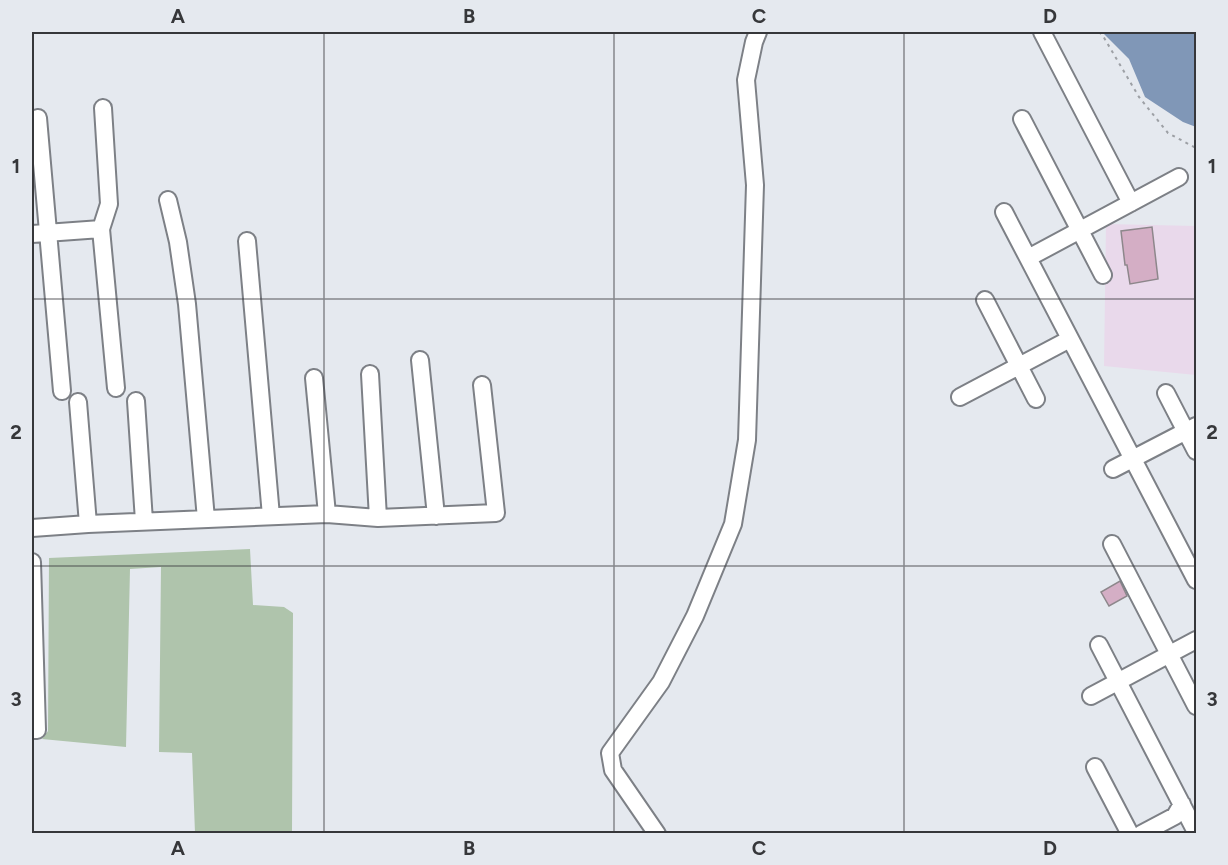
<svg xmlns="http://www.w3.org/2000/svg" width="1228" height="865" viewBox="0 0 1228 865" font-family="Figtree,sans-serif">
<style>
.industrial{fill:#e9d9eb}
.green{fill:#afc4ac}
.water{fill:#8097b7}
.building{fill:#d4aec5;stroke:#8d878b;stroke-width:1.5}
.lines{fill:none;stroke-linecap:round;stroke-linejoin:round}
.minor-casing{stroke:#7d8086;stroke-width:20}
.path{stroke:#9da0a5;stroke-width:2;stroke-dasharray:3 4.5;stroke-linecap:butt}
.minor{stroke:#fff;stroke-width:16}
.grid{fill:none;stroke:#36373a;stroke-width:1.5;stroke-opacity:0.55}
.neatline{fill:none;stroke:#36373a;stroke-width:2}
.grid-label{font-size:20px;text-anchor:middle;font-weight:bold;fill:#36373a}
</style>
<rect width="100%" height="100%" fill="#e5e9ef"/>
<path class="industrial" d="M1106,224L1196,226V375L1104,366Z"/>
<path class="green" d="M250,549L253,605L284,607L293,613L292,833H195L192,753L159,752L161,567L130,569L126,747L42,739L48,731L49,558Z"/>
<path class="water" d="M1102,32H1196V127L1183,122L1145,97L1129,59Z"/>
<path class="building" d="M1152,227L1158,279L1130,284L1127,265H1125L1121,231Z
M1120,581L1127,596L1109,606L1101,592Z"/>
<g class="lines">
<defs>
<path id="minor" d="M1042,32L1131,203
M103,108L109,204L101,229L116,388
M38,118L62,391
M1022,119L1103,275
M168,200L178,242L187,304L206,519
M1004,212L1196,580
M32,234L101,229
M247,241L271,516
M1028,258L1179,177
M985,300L1036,399
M420,360L436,516
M370,374L378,518
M314,378L327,514
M1166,393L1196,451
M960,397L1070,339
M136,401L144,521
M78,402L88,524
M1113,469L1196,426
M32,528L88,524L327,514L378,518L496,513L482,385
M1112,544L1196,706
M32,562L37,730H32
M1099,645L1196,832
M1091,696L1196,640
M1095,767L1130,834
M657,834L613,770L610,753L661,682L695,616L733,524L747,440L755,185L746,80L754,42L758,32
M1141,834L1175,816L1182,804"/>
</defs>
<use href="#minor" class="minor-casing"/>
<path class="path" d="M1099,32L1103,36L1139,97L1168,133L1196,148"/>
<use href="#minor" class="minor"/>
</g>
<path class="grid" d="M324,32V834M614,32V834M904,32V834M32,299H1196M32,566H1196"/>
<rect width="1228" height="865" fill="none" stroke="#e5e9ef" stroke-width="66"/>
<rect x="33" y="33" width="1162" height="799" class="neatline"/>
<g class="grid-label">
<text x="178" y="23">A</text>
<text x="469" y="23">B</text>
<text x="759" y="23">C</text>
<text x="1050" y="23">D</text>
<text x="16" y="173">1</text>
<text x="1212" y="173">1</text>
<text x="16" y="439">2</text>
<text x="1212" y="439">2</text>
<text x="16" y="706">3</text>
<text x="1212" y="706">3</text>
<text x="178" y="855">A</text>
<text x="469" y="855">B</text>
<text x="759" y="855">C</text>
<text x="1050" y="855">D</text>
</g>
</svg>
